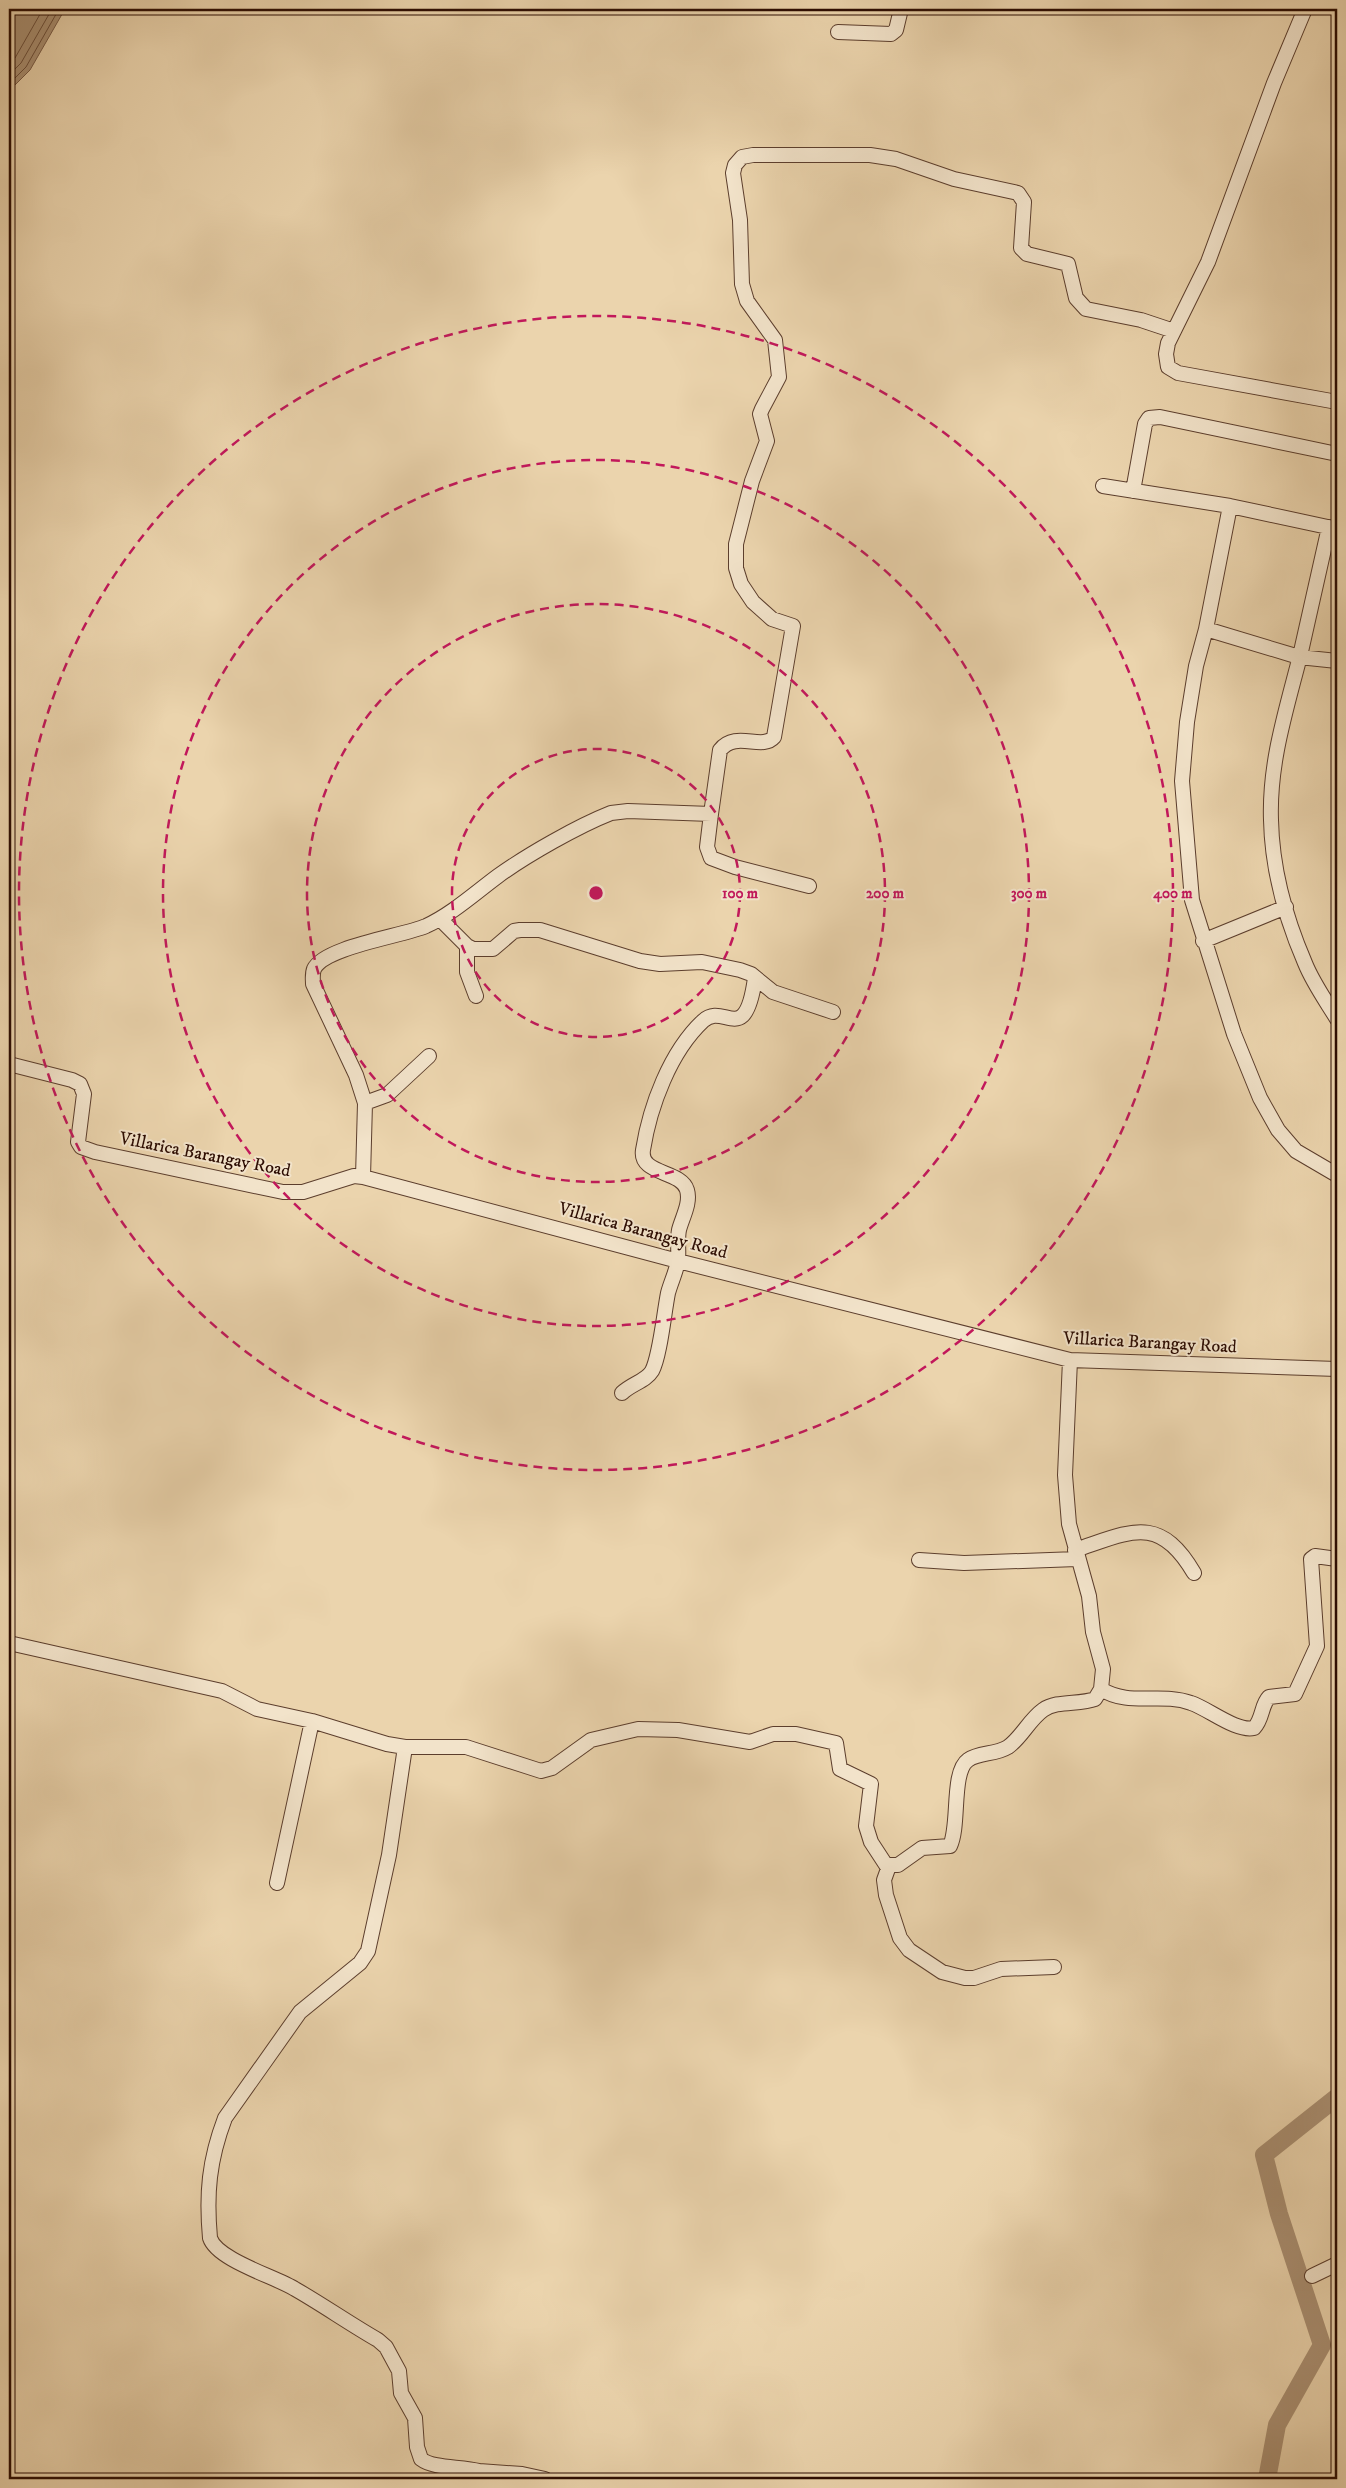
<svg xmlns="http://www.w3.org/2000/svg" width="1346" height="2488" viewBox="0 0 1346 2488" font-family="'IM FELL DW Pica',serif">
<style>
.water{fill:#aa9073;stroke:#785b46}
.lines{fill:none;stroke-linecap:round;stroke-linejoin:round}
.shore{stroke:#6b4e3a;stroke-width:1}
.river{stroke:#aa9073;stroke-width:18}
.minor-casing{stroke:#5c3e2d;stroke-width:16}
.minor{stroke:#f2e3ca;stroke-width:14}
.ring{fill:none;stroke:#c2185b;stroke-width:2.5;stroke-dasharray:9 6}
.labels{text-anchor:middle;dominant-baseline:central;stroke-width:4;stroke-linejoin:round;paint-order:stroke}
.street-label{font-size:18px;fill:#2c0c02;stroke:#f2e3ca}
.centre{fill:#c2185b;stroke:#f2e3ca;stroke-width:2.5}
.ring-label{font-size:15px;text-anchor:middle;font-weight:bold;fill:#c2185b;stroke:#f2e3ca;stroke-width:4;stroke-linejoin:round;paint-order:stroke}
</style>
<rect width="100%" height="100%" fill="#ebd4ad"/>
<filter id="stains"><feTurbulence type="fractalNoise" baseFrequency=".004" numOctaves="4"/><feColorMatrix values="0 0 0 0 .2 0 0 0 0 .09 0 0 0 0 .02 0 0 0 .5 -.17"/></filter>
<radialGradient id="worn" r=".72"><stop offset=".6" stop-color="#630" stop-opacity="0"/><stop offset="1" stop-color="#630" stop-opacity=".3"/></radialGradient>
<path class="water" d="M9,9H65L30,70L9,91Z"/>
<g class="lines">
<path class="shore" d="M9,64L15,58L43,9
M9,75L21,63L52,9
M9,84L26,67L59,9"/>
<path class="river" d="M1267,2479L1277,2425L1322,2345L1279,2214L1264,2155L1337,2097"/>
<defs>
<path id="minor" d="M1305,9L1274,83L1208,262L1168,343L1166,354L1168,367L1178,373L1337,402
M838,32L891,34L896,30L901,9
M1103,486L1230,506L1337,529
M1133,491L1145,424L1149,418L1160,417L1337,454
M1230,506L1206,629L1196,666L1187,722L1182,781L1192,900L1234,1034L1260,1098L1278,1130L1296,1151L1337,1175
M1329,527C1319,570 1310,613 1300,656C1286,711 1269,763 1271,820C1272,868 1286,919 1305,963C1313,983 1326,1001 1337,1019
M1206,629L1299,657L1337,661
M711,814L707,847L711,858L735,867L809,886
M440,919L467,946L473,949H493L514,931L520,930H540L640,961L660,964L702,962L740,970L751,974L773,992L833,1012
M1203,941L1286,907
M467,946V972L476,996
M9,1064L72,1080L80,1084L84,1094L78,1142L81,1147L95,1152L283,1192H303L354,1176L363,1177L678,1261L1070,1360L1337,1369
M365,1103L387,1095L429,1056
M363,1177L365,1103L356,1075L313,984C313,980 312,974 314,969C324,947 403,936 426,926C452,914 475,893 498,876C527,855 578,826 611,813L628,811L711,814L720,750C736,730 762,751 774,737L793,626L772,619L753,602L741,584L736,568V544L752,481L767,441L760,414L762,409L779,377L775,340L747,301L742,284L740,220L733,173L735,165L742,157L753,155H870L896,159L954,179L1018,193L1024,202L1021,248L1027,254L1068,264L1076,298L1086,309L1141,320L1174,331
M622,1393C631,1384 646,1381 652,1371C660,1356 664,1313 668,1293C671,1282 676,1272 678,1261C679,1251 677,1240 679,1230C682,1218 691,1203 687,1190C681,1170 639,1175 643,1150C650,1106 670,1052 703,1021C724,1001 745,1049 755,978
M1075,1550C1130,1532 1159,1513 1194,1573
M919,1560L964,1563L1077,1559
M9,1643L222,1691L257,1709L312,1721L387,1744L405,1747H466L541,1771L552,1768L591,1740L638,1729L678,1730L750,1742L773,1734H796L836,1743L840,1769L871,1784L866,1826L871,1842L886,1865H898L922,1848L950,1846C960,1825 951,1772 968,1760C979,1752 995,1755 1008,1747C1022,1737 1029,1720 1043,1710C1057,1700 1079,1705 1095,1699L1101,1689L1103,1669L1093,1632L1089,1596L1069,1524L1065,1475L1070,1360
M1101,1689C1129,1707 1161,1692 1191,1703C1209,1709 1236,1732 1254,1728C1263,1719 1261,1705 1269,1697L1295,1694L1317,1646L1311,1559L1315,1556L1337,1559
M405,1747L389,1855L368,1951L360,1963L300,2012L225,2118C209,2160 206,2194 210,2238C217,2260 276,2277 295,2289C323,2305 350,2324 378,2340L386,2347L399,2371L401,2393L415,2418L417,2447L421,2459C434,2469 461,2466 479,2471L476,2479
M889,1866L884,1880L886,1895L900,1938L909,1950L942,1972L965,1978H974L1001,1969L1054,1967
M277,1883L312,1721
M1312,2276L1337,2264
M479,2471L522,2474L545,2479"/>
</defs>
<use href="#minor" class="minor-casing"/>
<use href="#minor" class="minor"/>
</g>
<g class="ring">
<circle cx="596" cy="893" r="144"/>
<circle cx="596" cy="893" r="289"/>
<circle cx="596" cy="893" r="433"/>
<circle cx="596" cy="893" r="577"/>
</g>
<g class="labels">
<g class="street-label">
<text transform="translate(205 1155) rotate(11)">Villarica Barangay Road</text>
<text transform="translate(643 1231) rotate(15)">Villarica Barangay Road</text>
<text transform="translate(1150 1343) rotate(3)">Villarica Barangay Road</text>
</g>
</g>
<circle cx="596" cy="893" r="8" class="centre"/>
<g class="ring-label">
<text x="740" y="898">100 m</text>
<text x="885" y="898">200 m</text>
<text x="1029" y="898">300 m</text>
<text x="1173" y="898">400 m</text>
</g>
<rect width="1346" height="2488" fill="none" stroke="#ebd4ad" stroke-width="30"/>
<rect x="10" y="10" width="1326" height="2468" fill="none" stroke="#2c0c02" stroke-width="2.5"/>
<rect x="15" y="15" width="1316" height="2458" fill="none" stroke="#2c0c02"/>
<rect width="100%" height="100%" filter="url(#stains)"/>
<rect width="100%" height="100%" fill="url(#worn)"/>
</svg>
